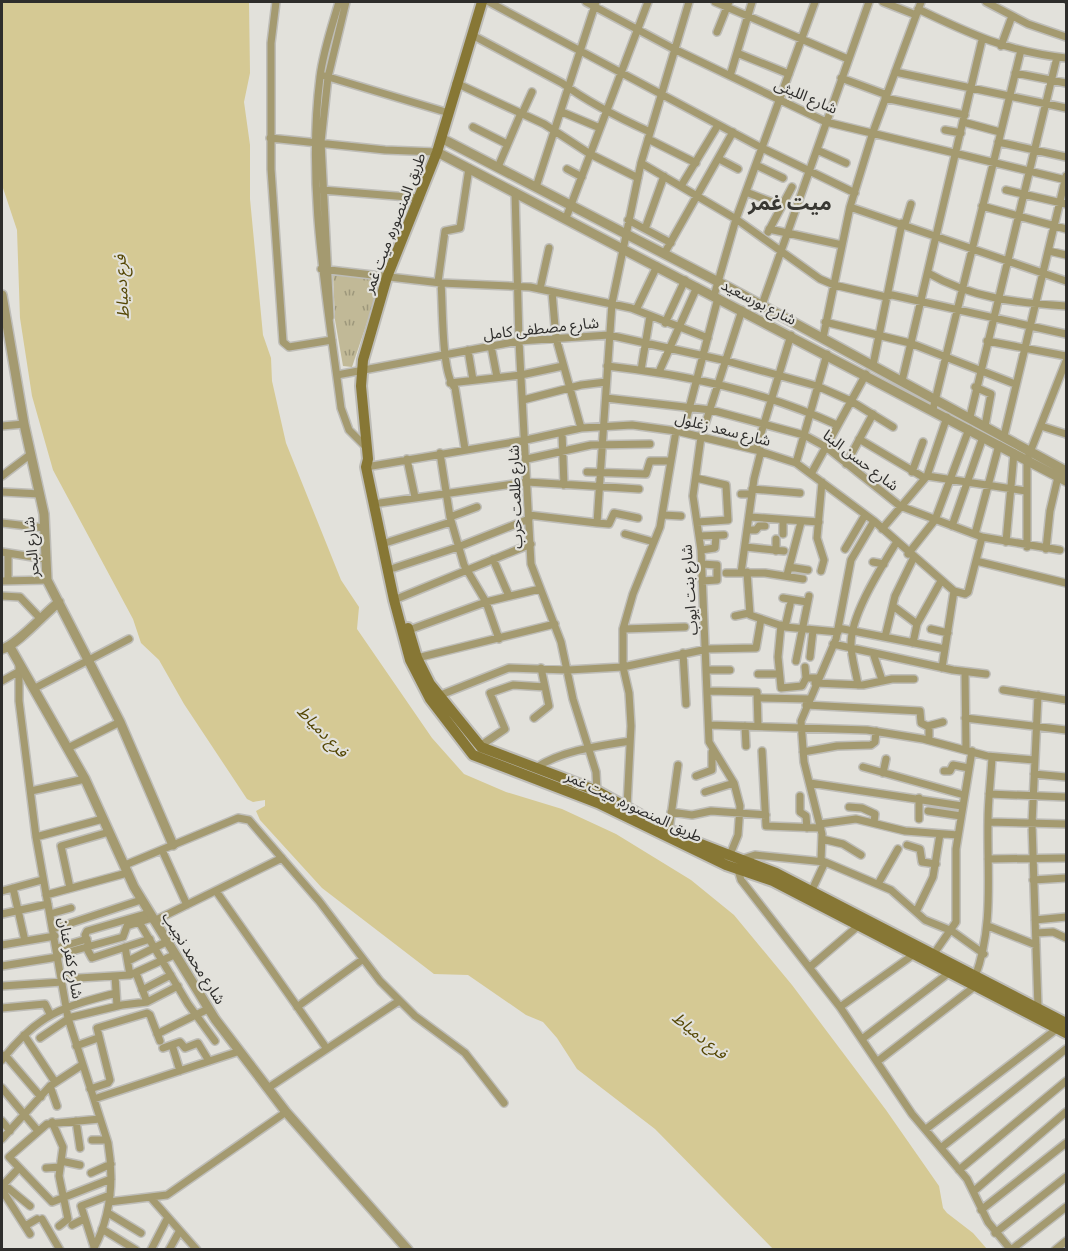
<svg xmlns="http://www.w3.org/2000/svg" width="1068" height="1251" viewBox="0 0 1068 1251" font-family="'PT Sans Narrow','Noto Sans Arabic',sans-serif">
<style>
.park{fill:url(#park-tufts)}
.water{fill:#d5c994}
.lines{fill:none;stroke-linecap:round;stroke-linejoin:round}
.minor-casing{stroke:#bebdb8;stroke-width:10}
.tertiary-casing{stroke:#bebdb8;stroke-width:12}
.secondary-casing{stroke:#bebdb8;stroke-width:14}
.minor{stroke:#a49a70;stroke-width:7}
.tertiary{stroke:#a49a70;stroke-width:9}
.secondary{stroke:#877735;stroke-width:10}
.rail{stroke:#434240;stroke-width:1.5;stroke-dasharray:3 6;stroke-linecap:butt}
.labels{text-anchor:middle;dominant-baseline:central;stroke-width:4.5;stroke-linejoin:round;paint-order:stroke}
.street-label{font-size:15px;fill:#2e2d2b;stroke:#e2e1db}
.water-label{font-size:16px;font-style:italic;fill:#534502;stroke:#e2e1db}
.district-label{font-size:21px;font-weight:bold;fill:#393833;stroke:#e2e1db}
</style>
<defs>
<pattern id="park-tufts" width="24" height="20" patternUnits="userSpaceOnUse" patternTransform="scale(1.5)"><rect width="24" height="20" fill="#c1b997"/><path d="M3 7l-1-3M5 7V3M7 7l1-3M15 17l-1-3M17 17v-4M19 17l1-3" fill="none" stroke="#9d977b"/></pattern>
</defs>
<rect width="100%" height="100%" fill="#e2e1db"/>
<path class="park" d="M333,273L377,280L380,284L352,367L343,366L335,320Z"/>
<path class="water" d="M2,2H249L250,73L244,102L250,145V199L263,335L271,358L272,381L286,443L341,580L359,607L357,629L432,738L464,774L506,792L562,809L616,834L691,880L734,915L792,985L886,1110L939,1186L943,1208L947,1213L973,1233L987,1249H773L655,1129L577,1069L557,1038L543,1022L526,1015L468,975L434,974L322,888L260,820L256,811L265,806V800L253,802L247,799L184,704L159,660L141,643L133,619L53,470L32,396L20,318L17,230L2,185Z"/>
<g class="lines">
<defs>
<path id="minor" d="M276,2L271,43V169L283,342L289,347L332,340
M339,2C332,26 323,52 320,77C306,188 327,298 341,408L349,430L366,447
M489,2L762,148L855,193
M586,2L674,49L826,122L1066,180
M715,2L848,59
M883,2L916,15
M986,2L1028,24L1066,37
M918,9C970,34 1009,52 1066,58
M717,32L729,2
M472,35L562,83C589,103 619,118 650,132
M1001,46L1012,16
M737,53L789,74
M895,72L1066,108
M1015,73L1066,83
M325,76L449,113
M730,76L752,2
M841,78L887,95
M456,83L544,124L590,154L638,178
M885,98L965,115
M562,112L600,128
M522,114L532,92
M963,122L1000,132
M473,127L507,144
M945,130L961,133
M270,138L385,150L437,152
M648,139L696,163
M998,142L1066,157
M817,150L846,163
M719,159L738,169
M641,163L736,219L820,279L834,285L886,297L892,295L1066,334
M756,165L783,178
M498,167L521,113
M567,169L582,177
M681,186L718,125
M536,187L596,2
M322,190L420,198
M1006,190L1066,204
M515,192L519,341L531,564L561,642L573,699L596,772L597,791
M746,192L782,206
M982,206L1066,229
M850,207L1066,281
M566,218L648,2
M628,220L671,243
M905,224L911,204
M645,229L664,176
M769,229L842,245
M768,232L792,187
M1049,251L1066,255
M664,254L733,132
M321,269L441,283L530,287L631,308L708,338
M928,273C971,298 1017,303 1066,306
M438,282L445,231L460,228L469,168
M441,283C443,304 441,374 455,388L465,449
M540,289L549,248
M552,292L556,338L581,428
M714,296L736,219L815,2
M762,305L869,2
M636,310L657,266
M330,317L321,142L328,77L346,2
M825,322L910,343L1015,384
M665,323L685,280
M823,338L850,207L873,132L921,2
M987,341L1066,356
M491,346L497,377
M468,350L473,380
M873,365L902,223
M607,366C688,375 763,391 837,425
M641,370L650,316
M659,372L697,287
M337,375L519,341L609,335L727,361L817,386L851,401L893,427
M902,381L982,40
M450,383L521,375L563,366
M975,387L991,394L985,426
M606,398L711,410L804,435L826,447L900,506L982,537L1060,550
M523,400L581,385L606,382
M933,409L1021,50
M970,417L1057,57
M2,426L24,424
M1041,426L1066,434
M562,432L564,485
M683,432L718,298
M1004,436L1066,176
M859,439L923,477
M756,450L791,335
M440,453L450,517L464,565L486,602L499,639
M407,459L415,497
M527,459L591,445L650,444
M796,463L827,354
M846,464L873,414
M366,467L526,440L581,428L632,425L676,431L756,450L796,463L874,521L954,591L942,668
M587,472L646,474L650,461H670
M912,472L923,442
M811,474L866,374
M2,476L31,454
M927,476L1026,491
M696,478L726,485L728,520L697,522
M752,489L800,493
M2,492L40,494
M741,494H752
M380,503L527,482L639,489
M529,515L597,523L612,303L641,163L689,2
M663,515L681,516
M450,517L477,507
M750,517L819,522
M2,523L45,528
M597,523L609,524L614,513L638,518
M952,526L983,437
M882,529L927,476L947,417
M748,530H756L759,526H765
M625,534L654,542
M783,534V521
M975,534L999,445
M699,536L724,535
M1006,542L1014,453
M382,544L451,522
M746,547L784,551
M1027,547V460L1066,361
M845,549L865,515
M1046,549L1050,511L1058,477
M701,550L715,548L716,536
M776,551V539
M2,552L45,559
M8,553V581
M908,554L935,520L969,429
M493,559L509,596
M976,561L1066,583
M873,562L884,564
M702,564L717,565V580L702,581
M789,567L808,570
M394,568L458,547L529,519
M821,571L824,560L817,538L822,482
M747,572L750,615L785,627L838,632
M726,573H765L803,579
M741,573L754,479L761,451
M787,575L801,522
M2,581L47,580
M954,591L965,594L968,592L982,537
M2,596L20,597L39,617
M783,598L807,602
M394,600L531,544
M893,606L917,624
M735,616L749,613
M781,625L778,657L781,688L802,686L806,678H817
M785,627L790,605
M838,628L945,649
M623,629L685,627
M931,629L948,633
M409,630L486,602L540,589
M885,637L895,596L913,559
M913,643L917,624L941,581
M833,644L953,670L986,674
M683,653L686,704
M873,653L882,680
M810,657L813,630
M417,658L555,624
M796,661L809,596
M19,665V701L36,837L68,1018L108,1143C114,1179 111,1217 93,1250
M805,667L806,678
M707,670H730
M965,672L966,749
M758,674H779
M2,681L18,672
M815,683L863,685L892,679H914
M858,685C856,672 851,657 851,644C851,614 881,568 896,543
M35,688L129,639
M1003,690L1066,700
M707,691L757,692L758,726
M1038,695L1032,824L1038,1008
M438,696L509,668L568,670L623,667L707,649L756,648L761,619
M758,698L809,699
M806,705L920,711L921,723L929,727V740
M534,718L549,706L541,668
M965,718L1066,730
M709,725L867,730L923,739L987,756L1034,760
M745,726L746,746
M928,726L943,722
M480,746L505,729L490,693L513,685L545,687
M68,748L120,722
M762,751L766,826L821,828
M803,752L837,746L871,745L875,742L876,731
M537,767C564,750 599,746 630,741
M863,767L964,795
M944,771H950L953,765L969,768
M883,773L886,759
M1034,774L1066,777
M696,776L712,770V752
M810,783L962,806
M31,791L85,779
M705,792L734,783
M989,794L1066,797
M800,796V812L806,816L807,828
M919,798V819
M627,807L631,726L629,693L623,667V629L633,594L660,527L676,431
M849,807L862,808L875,814L874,823
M928,811L961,816
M671,812L692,815L711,811L766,815
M988,822L1066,824
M820,824L856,819L905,831L958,835
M669,830L678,765
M36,837L103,819
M822,839L843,844L861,855
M907,845L920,849L922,862L936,864
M162,850L187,905
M729,857L738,835L740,806L734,783L709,742L701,550L693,496L701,437L742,310
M988,859L1066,858
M821,861L822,834L804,762L801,721L836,639L851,560L874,521
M125,865L238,818L249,820L319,901L380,981L415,1016L465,1053L504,1103
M1033,880L1066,878
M878,884L898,849
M13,888L25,941
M70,888L61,846L109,832
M2,891L42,880
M216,891L327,1049
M811,892L825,862
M46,895L127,873
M916,912L933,877L940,834
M2,914L48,904
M50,914L71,908
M1035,920L1066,917
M154,921L282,858
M139,922L188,1004L215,1041
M988,926L1036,945
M53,929L141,900
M1036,933L1053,932L1066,938
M2,945L55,936
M89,946L85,935L87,931L149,913
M86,947L92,958L150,939
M125,947L130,975
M57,948L87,939
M984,954L952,931L925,920L891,890L825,862L755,855L742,859L738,870L741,880L840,1007L912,1114L967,1179L988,1222L1011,1250
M58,955L123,937L127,926L152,918
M933,955L956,922V849L972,751
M128,961L166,942
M2,966L58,957
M810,967L858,926
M136,973L147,1002
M115,976L117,1006
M975,977C994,926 987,875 988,821C988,800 991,778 992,757
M62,979L130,975L174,955
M2,986L62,982
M142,990L171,975
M297,1007L362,960
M840,1007L913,955
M2,1008L45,1004L50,1014
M68,1018L122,1005L147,1002L178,986
M157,1034L208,1009
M24,1035L55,1082
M40,1038L68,1019
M862,1039L949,973
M172,1045L180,1071
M76,1046L98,1038
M163,1048L180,1042L185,1048L198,1043L209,1061
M5,1055L41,1097
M2,1060C38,1014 62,1007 116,993
M878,1061L974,987
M50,1086L57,1106
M2,1088L38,1131
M268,1088L399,1001
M90,1089L108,1083L110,1080L97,1028L147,1013L150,1015L160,1041
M94,1099L240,1051
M100,1119L47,1124L9,1157L52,1202L111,1179
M2,1121L10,1131
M76,1121L80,1148
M52,1122L63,1147L59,1176L68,1219L59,1226
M926,1129L1058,1028
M2,1139L50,1086L82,1065
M92,1140H107
M942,1147L1066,1049
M61,1161L80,1165
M46,1168L60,1167
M959,1170L1066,1081
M91,1173L111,1164
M2,1183L30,1206
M2,1186L19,1168
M2,1190L30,1234
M974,1191L1066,1112
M151,1198L197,1250
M109,1202L167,1195L286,1112
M981,1210L1066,1143
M108,1213L141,1233
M42,1219L60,1250
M72,1225L84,1219
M25,1226L37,1219
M102,1229L136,1250
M995,1233L1066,1177
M94,1247L81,1206L110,1195
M151,1250L167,1219
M169,1250L179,1232
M1011,1250L1066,1207
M1055,1250L1066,1241"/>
<path id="tertiary" d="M441,138L730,288L1066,471
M437,152L1066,481
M2,295L24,424L44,514L47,580L120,722L173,845
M10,647L85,779L134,887L215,1019L286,1112L408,1250
M2,649C16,646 44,614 59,602"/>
<path id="secondary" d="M482,2L437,152L387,277L363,360L361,386L368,459L366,467L394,600L410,660L430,699L473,755L598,803L726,865L773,881L1066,1033
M408,628L417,658L430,684L481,747L597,791L642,816
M661,826L698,843L776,873L1066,1023"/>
</defs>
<use href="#minor" class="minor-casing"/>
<use href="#tertiary" class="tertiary-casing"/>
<use href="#secondary" class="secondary-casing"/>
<use href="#minor" class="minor"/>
<use href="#tertiary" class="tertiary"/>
<use href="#secondary" class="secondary"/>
<path class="rail" d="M1063,2L1066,3"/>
</g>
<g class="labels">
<g class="street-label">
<text transform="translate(806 96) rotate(23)">شارع الليثى</text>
<text transform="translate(394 223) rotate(-69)">طريق المنصوره, ميت غمر</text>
<text transform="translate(759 302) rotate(27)">شارع بورسعيد</text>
<text transform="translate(541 328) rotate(-6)">شارع مصطفى كامل</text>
<text transform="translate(723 429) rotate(14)">شارع سعد زغلول</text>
<text transform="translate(861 460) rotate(37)">شارع حسن البنا</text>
<text transform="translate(515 497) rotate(-92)">شارع طلعت حرب</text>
<text transform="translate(31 547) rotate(-95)">شارع البحر</text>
<text transform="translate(689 590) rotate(-94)">شارع بنت ايوب</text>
<text transform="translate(634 806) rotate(25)">طريق المنصوره, ميت غمر</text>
<text transform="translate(71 958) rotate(80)">شارع كفر عنان</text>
<text transform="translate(194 958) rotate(58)">شارع محمد نجيب</text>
</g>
<g class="water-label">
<text transform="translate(121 287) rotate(-93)">فرع دمياط</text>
<text transform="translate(323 731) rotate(46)">فرع دمياط</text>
<text transform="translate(700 1035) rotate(39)">فرع دمياط</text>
</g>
<g class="district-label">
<text x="790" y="202">ميت غمر</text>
</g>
</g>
<rect width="1068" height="1251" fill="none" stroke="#2e2d2b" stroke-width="6"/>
</svg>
